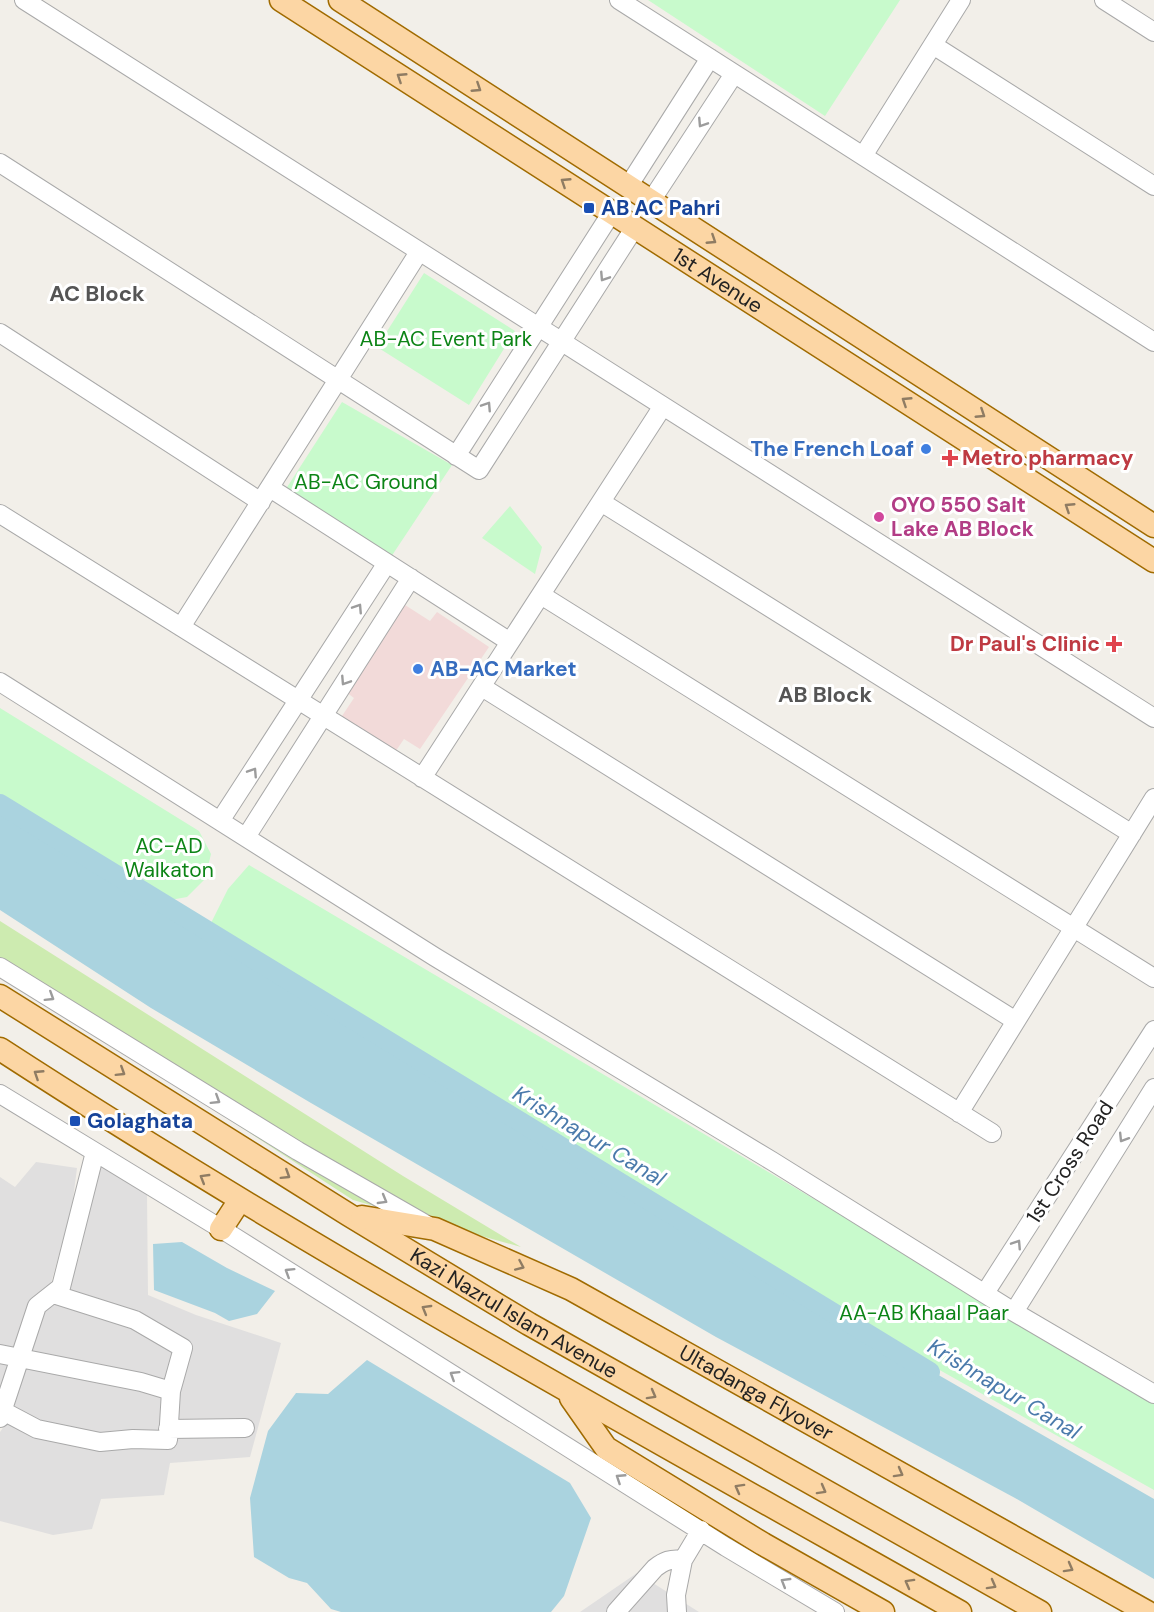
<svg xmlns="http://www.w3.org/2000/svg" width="1154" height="1612" viewBox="0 0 1154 1612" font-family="'DM Sans',sans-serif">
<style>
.residential{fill:#e0dfdf}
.commercial{fill:#f2dad9}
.grass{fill:#cdebb0}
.park{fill:#c8facc}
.water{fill:#aad3df}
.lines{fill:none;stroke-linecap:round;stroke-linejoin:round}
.canal{stroke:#aad3df;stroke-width:20}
.minor-casing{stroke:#a9a9a9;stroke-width:20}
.major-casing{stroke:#a06b00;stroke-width:25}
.minor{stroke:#fff;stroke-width:18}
.major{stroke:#fcd6a4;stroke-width:22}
.oneway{stroke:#8f7c63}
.oneway2{stroke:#9c9c9c}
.transit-dot{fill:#1a4fb4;stroke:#fff;stroke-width:2}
.shop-dot{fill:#3f7fe0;stroke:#fff;stroke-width:2}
.health-dot{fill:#e0444e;stroke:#fff;stroke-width:2}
.hotel-dot{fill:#d1479c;stroke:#fff;stroke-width:2}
.labels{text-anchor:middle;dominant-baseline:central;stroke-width:6;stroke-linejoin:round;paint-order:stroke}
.transit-label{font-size:21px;font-weight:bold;fill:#164399;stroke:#fff;text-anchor:start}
.street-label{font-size:21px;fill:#222;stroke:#fff}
.park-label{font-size:21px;fill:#0c8416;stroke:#fff}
.shop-label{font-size:21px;font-weight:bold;fill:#366cbe;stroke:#fff;text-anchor:end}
.health-label{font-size:21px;font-weight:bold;fill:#be3a42;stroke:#fff;text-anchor:start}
.hotel-label{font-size:21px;font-weight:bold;fill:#b23c85;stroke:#fff;text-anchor:start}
.neighbourhood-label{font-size:22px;font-weight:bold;fill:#555;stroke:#fff}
.water-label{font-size:22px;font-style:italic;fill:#4a7aab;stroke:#fff}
</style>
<rect width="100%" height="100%" fill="#f2efe9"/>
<path class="residential" d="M36,1162L77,1168L72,1207L50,1287L31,1299L0,1391V1177L15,1187Z
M98,1162L147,1194L148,1295L196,1315L281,1343L250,1457L170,1463L164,1495L101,1499L92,1529L53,1535L0,1521V1432L7,1422L42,1311L58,1300L79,1258Z
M637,1573L699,1612H580Z"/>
<path class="commercial" d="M405,605L430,621L437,612L489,647L420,749L404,739L393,755L340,719L354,698L346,692Z"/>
<path class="grass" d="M0,921L403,1176L521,1247L353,1200L74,1019L0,976Z"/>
<path class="park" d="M648,0H900L825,116Z
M424,273L515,331L469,405L377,347Z
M342,402L452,465L387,563L282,495Z
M510,506L542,547L535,574L482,538Z
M0,708L199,831L211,854L205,879L187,897L165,901L0,794Z
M249,865L1154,1400V1490L936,1368L215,936L210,925L228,889Z"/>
<path class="water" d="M0,810L81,863L469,1093L728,1254L1154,1499V1579L1015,1498L716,1337L311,1103L151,1008L0,910Z
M182,1242L227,1268L275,1291L257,1314L229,1321L215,1313L154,1290L153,1244Z
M367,1360L570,1483L591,1518L564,1596L551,1612H341L331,1609L307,1583L289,1578L254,1557L250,1498L268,1431L296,1393L328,1394Z"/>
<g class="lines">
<path class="canal" d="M0,804L930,1372"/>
<defs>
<path id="minor" d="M24,0L1154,718
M619,0L1154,342
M1104,0L1154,32
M933,45L1154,186
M863,156L961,0
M0,163L479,470L635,227
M629,185L710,58
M651,201L734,74
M0,333L261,502
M456,456L612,212
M270,488L510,642
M601,502L1132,834
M0,514L992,1133
M541,595L1154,978
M181,627L419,252
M0,682L435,957L772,1161L1014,1312L1154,1394
M482,687L1016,1021
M422,778L663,406
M220,821L387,563
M246,837L411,578
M0,967L298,1151L427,1225
M0,1094L228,1233L726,1547L835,1612
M959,1113L1154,798
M985,1293L1154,1030
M1014,1312L1154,1088
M0,1354L141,1382L171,1391
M3,1411L37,1429L100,1442L133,1439L168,1440L171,1391L183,1348L135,1320L53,1294
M0,1418L37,1306L61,1287L95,1152
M168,1429L245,1428
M616,1612L655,1568C664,1561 671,1558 683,1560
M677,1612L676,1595L683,1560L701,1530"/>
<g id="major">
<path id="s1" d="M281,0L1154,561"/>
<path d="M340,0L1154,526"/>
<path id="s2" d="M0,996L349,1215L529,1324L1040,1612"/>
<path d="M0,1049C311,1251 637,1430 960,1612"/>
<path id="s3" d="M362,1217L435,1229L571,1289L1147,1612"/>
<path d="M221,1229L240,1200"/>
<path d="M571,1398L606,1448L763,1544L883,1612"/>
</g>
</defs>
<use href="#minor" class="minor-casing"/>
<use href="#major" class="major-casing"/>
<use href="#minor" class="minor"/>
<use href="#major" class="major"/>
</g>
<defs><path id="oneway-chevron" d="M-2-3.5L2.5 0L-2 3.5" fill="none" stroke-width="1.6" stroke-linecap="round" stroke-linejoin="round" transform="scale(1.5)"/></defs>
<g class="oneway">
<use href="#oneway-chevron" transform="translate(401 77) rotate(-147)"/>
<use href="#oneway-chevron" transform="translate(477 88) rotate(33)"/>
<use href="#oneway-chevron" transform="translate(565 182) rotate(-147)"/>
<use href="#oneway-chevron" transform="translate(712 240) rotate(33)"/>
<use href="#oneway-chevron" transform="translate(906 401) rotate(-147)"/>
<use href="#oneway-chevron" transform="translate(981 414) rotate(33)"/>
<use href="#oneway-chevron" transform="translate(1069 507) rotate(-147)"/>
<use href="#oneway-chevron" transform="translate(121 1072) rotate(32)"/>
<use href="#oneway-chevron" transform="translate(38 1074) rotate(-147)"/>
<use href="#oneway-chevron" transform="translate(286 1175) rotate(32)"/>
<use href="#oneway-chevron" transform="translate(204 1178) rotate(-149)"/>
<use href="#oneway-chevron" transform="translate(520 1266) rotate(24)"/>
<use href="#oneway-chevron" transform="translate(426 1309) rotate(-150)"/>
<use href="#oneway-chevron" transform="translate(652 1395) rotate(29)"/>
<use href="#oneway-chevron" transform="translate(899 1473) rotate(29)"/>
<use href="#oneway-chevron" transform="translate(739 1488) rotate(-151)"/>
<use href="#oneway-chevron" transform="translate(822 1490) rotate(29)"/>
<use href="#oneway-chevron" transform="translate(1069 1568) rotate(29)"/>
<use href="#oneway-chevron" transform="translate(909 1583) rotate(-151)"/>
<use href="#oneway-chevron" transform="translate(992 1585) rotate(29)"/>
</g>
<g class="oneway2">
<use href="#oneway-chevron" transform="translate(702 123) rotate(123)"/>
<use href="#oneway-chevron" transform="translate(604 277) rotate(123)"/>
<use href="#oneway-chevron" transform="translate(487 406) rotate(-57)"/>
<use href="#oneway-chevron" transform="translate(358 608) rotate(-57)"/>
<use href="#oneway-chevron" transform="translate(345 681) rotate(123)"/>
<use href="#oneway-chevron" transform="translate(253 772) rotate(-57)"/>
<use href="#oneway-chevron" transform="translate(50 997) rotate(32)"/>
<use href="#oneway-chevron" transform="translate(216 1100) rotate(32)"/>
<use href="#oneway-chevron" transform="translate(1123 1138) rotate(122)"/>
<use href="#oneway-chevron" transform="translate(383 1200) rotate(30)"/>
<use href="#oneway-chevron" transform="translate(1017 1244) rotate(-57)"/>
<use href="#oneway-chevron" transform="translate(289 1272) rotate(-148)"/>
<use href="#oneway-chevron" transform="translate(454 1375) rotate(-148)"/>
<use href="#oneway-chevron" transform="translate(620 1478) rotate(-147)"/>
<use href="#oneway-chevron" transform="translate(785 1582) rotate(-149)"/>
</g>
<g class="transit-dot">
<rect x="583" y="202" width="12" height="12" rx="3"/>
<rect x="69" y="1115" width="12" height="12" rx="3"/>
</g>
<g class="shop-dot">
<circle cx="926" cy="449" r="6"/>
<circle cx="418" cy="669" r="6"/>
</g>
<g class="health-dot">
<path d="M947 449h6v6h6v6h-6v6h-6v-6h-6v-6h6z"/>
<path d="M1111 635h6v6h6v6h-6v6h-6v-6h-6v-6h6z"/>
</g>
<circle class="hotel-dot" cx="879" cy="517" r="6"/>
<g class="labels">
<g class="transit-label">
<text x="601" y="208">AB AC Pahri</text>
<text x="87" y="1121">Golaghata</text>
</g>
<g class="street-label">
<text stroke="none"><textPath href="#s1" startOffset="519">1st Avenue</textPath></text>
<text transform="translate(1070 1162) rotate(-57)">1st Cross Road</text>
<text stroke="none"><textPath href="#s2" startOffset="604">Kazi Nazrul Islam Avenue</textPath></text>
<text stroke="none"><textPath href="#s3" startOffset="435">Ultadanga Flyover</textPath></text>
</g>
<g class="park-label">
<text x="446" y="339">AB-AC Event Park</text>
<text x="366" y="482">AB-AC Ground</text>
<text x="169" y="846">AC-AD<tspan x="169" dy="24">Walkaton</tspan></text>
<text x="924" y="1313">AA-AB Khaal Paar</text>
</g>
<g class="shop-label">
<text x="914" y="449">The French Loaf</text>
<text x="430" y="669" text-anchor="start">AB-AC Market</text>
</g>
<g class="health-label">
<text x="962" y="458">Metro pharmacy</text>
<text x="1100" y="644" text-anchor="end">Dr Paul's Clinic</text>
</g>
<g class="hotel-label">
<text x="891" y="505">OYO 550 Salt<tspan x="891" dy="24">Lake AB Block</tspan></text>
</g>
<g class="neighbourhood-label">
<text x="97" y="293">AC Block</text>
<text x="825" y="694">AB Block</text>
</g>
<g class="water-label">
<text transform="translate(589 1136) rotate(31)">Krishnapur Canal</text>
<text transform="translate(1004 1389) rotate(31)">Krishnapur Canal</text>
</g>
</g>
</svg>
